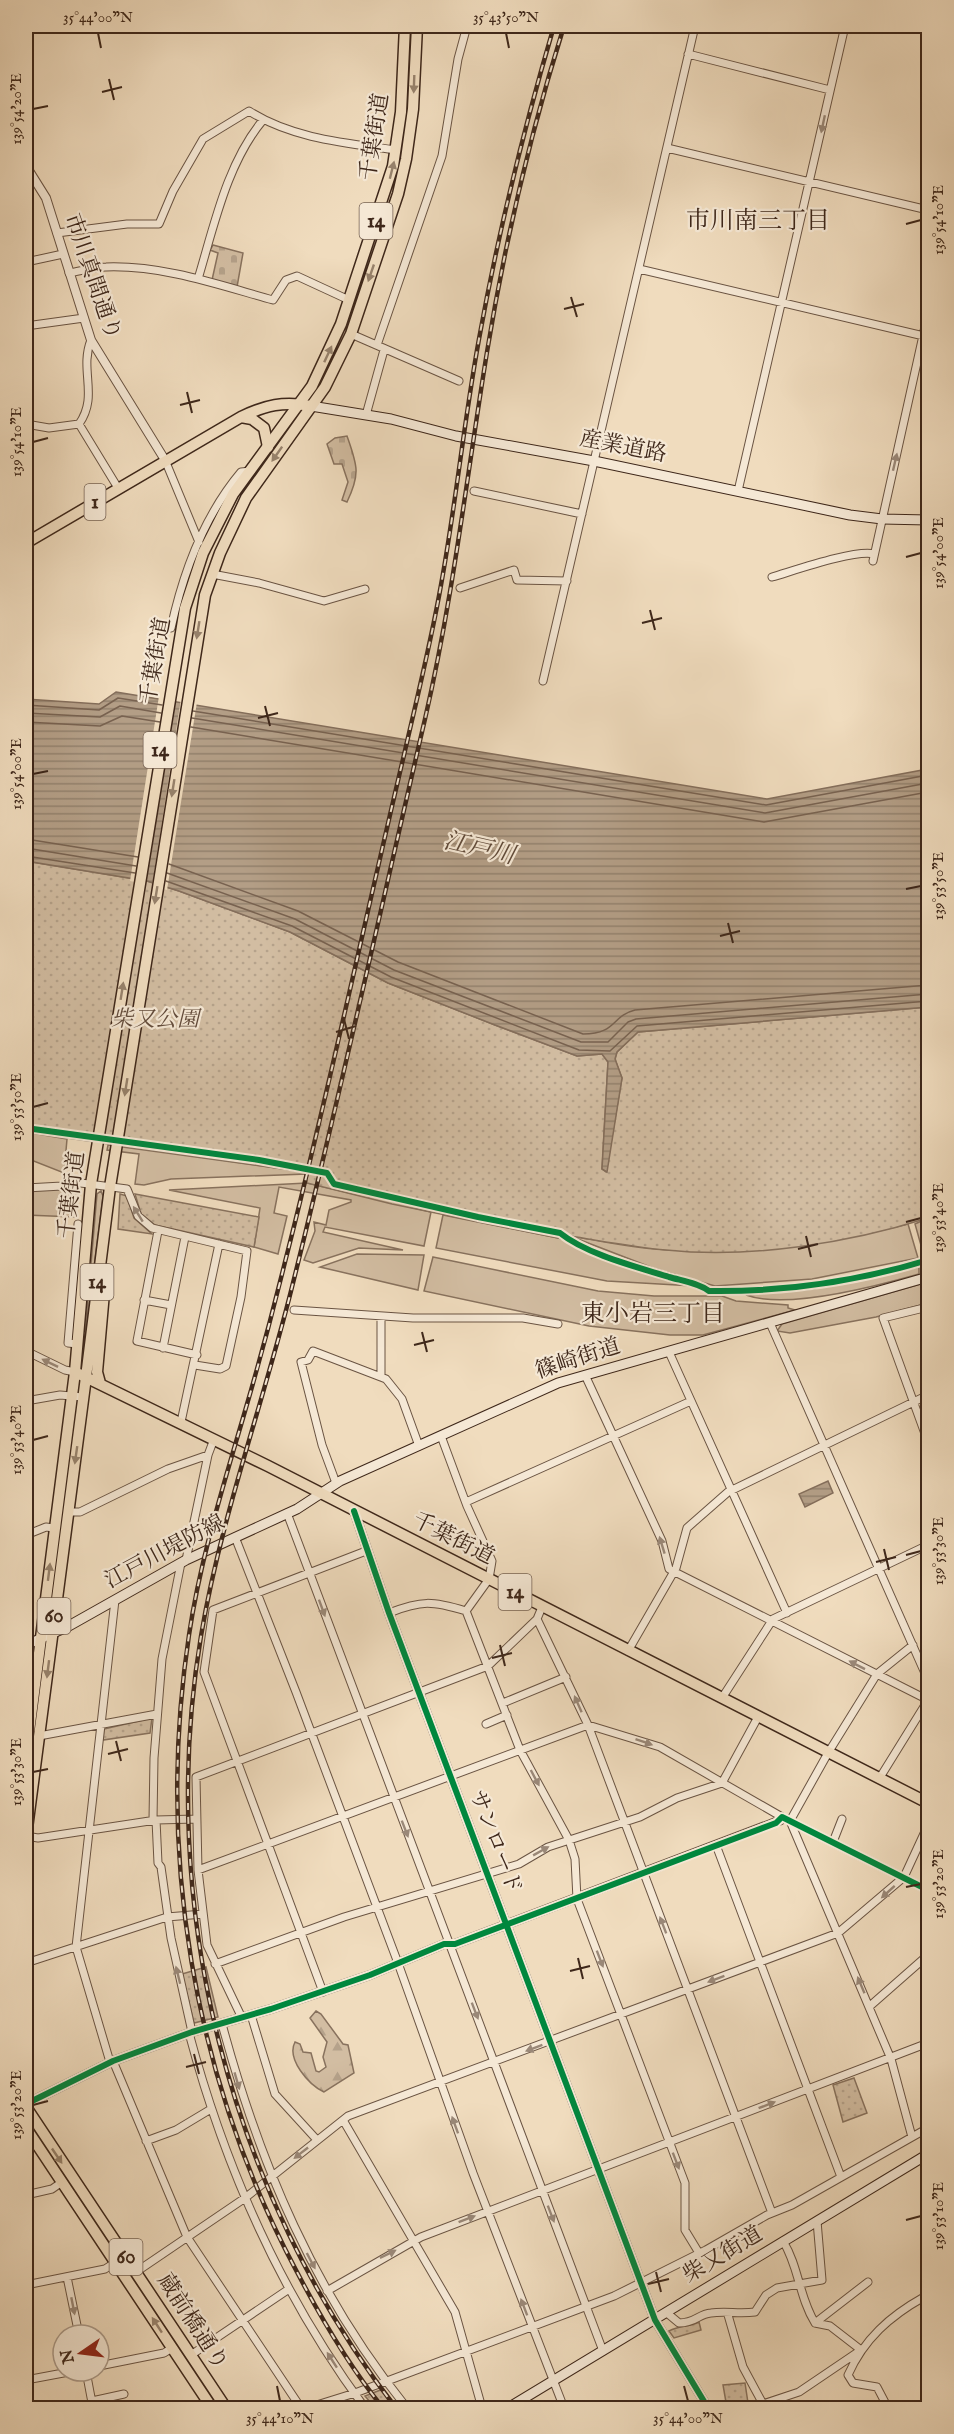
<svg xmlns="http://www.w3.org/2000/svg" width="954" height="2434" viewBox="0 0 954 2434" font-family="'IM FELL English','Noto Serif JP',serif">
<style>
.grass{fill:#d2bda2;stroke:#88725e;stroke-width:1.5}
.forest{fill:url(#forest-firs);stroke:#88725e;stroke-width:1.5}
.cemetery{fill:url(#cemetery-stones);stroke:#88725e;stroke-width:1.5}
.park{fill:url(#park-dots);stroke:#88725e;stroke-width:1.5}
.water{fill:url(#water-rules);stroke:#846e5b;stroke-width:1.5}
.pier{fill:#f0dcbe}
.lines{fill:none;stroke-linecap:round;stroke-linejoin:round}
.shore{stroke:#786250;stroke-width:1.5}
.minor-casing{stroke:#6a5443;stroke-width:9}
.tertiary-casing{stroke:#6a5443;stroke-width:10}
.secondary-casing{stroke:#3e271a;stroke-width:11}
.primary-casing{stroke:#3e271a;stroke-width:13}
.trunk-casing{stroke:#3e271a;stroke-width:13}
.minor{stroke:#f5e8d5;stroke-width:7}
.tertiary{stroke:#f5e8d5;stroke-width:8}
.secondary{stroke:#f5e8d5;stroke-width:9}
.primary{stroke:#f0dcbe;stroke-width:10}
.trunk{stroke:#f0dcbe;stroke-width:10}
.rail-casing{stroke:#3e271a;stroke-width:4.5}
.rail{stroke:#f5e8d5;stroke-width:2;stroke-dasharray:7;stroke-linecap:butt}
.cycleway-casing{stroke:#f5e8d5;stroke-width:10}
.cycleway{stroke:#00873e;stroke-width:6}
.oneway{fill:#97826c}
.oneway2{fill:#9a8878}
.ticks{fill:none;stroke:#3e271a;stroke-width:2}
.labels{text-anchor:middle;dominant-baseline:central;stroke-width:4.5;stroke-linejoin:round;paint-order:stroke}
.shield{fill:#f5e8d5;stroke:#756152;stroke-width:1.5}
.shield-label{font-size:21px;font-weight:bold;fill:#3e271a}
.street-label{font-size:22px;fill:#3e271a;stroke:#f5e8d5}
.park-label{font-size:22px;font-style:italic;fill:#634c3c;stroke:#f5e8d5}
.neighbourhood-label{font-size:24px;fill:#3e271a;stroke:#f5e8d5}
.water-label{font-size:24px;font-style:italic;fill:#614b3a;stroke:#f5e8d5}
.neatline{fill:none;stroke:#3e271a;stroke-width:2}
.ticks-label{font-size:15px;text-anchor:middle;fill:#3e271a}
</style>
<defs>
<pattern id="forest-firs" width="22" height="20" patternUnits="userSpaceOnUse" patternTransform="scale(1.5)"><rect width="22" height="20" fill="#d2bda2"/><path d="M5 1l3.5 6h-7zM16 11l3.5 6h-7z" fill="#b5a28b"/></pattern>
<pattern id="cemetery-stones" width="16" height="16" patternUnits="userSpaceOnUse" patternTransform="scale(1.5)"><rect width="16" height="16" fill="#d2bda2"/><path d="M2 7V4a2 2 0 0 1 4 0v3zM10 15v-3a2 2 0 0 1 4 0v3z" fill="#b5a28b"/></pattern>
<pattern id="park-dots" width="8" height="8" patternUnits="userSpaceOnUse" patternTransform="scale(1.5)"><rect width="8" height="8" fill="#d2bda2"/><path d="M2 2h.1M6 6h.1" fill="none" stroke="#b5a28b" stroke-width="1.8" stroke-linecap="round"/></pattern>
<pattern id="water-rules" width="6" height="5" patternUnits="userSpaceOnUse" patternTransform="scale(1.5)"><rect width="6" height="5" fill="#b39e86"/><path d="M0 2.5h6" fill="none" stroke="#93816d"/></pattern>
</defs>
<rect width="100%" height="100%" fill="#f0dcbe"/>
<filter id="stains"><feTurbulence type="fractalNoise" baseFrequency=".00333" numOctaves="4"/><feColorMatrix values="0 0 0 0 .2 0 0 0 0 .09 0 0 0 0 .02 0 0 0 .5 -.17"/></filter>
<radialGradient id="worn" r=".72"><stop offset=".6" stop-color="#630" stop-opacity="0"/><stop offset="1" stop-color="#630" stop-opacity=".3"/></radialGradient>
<path class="grass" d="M26,1132L67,1139L64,1173L26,1158Z
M108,1145L305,1172L306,1174L171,1179L144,1185L135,1184L139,1154L107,1150Z
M307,1183L431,1212L424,1246L325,1227L323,1232L403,1250L359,1248L313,1263L304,1260L315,1231L314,1222L326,1225L329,1210L351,1202V1200L279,1187L274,1213L287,1216L278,1254L254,1247L260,1208L169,1190Z
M70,1187L79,1189L75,1217L26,1215V1191Z
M101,1191L103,1196L84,1346L97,1194Z
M443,1215L563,1239L613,1261L694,1286L607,1281L436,1248Z
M928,1218V1255L924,1256L915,1224Z
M908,1224L918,1258L812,1279L715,1286L653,1268L570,1236C603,1241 637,1249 670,1250C746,1253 835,1243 908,1224Z
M357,1254L424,1255L418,1290L320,1267Z
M433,1257L598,1291L654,1296H722L736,1301L788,1305V1308L795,1310L703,1335H670L589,1326L424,1291Z
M919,1267V1274C877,1286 787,1310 746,1295L813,1289Z
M924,1283L928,1303L876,1317L790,1333L777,1331L782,1324Z"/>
<path class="forest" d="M316,2011L321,2014L343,2044L348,2045L354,2073L324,2092C309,2085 286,2059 295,2042L300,2044L303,2052L311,2053L316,2071L319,2072L326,2067L323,2057L327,2042L310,2018Z"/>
<path class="cemetery" d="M213,245L243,253L237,287L212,280L218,253L210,250Z
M347,436C357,465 361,473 347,502L342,500L348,482L342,464H334L327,444L335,438Z"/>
<path class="park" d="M26,861L147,881L179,891L290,932L388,983L495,1025L577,1056L602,1054L608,1062L602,1169L606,1172L622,1078L615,1059L617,1052L638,1032L928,1007V1218C849,1243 750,1259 666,1250C634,1247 602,1241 570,1236L563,1239L392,1204L307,1183L305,1172L26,1132Z
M120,1194L127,1196L134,1218L152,1234L118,1229Z
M135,1194L259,1217L254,1247L155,1225L141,1214Z
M152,1718L150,1733L103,1740L104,1729Z
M206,1967L218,2017L194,2023L182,1974Z
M854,2078L867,2113L843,2122L833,2085Z
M699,2322L701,2330L674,2338L669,2331C680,2325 689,2327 699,2322Z
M745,2383L748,2403L727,2408L723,2385Z
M383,2389L395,2405L390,2408H375L365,2396Z"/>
<path class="water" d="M116,692L767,799L928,769V1007L638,1032L617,1052L615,1059L622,1078L607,1172L602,1169L608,1062L602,1054L577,1056L495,1025L388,983L290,932L179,891L147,881L26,861V699L99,704Z
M828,1481L833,1493L805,1507L799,1494Z"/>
<path class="pier" d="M159,696L174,698L145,884L130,881Z
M181,699L197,702L167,890L152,886Z"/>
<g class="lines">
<path class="shore" d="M26,705L99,710L118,698L162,705
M193,711L766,805L928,775
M26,713L100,717L120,706L161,713
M192,718L765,813L928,783
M26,722L100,726L122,716L160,722
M191,727L764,822L928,792
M26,839L138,857
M26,848L136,866
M26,856L135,873
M169,864L298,911L398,962L583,1034C617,1034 611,1016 635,1010L928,985
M167,873L295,919L394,970L581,1042H608L628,1022L636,1019L928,994
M166,881L292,926L391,977L579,1050L610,1051L637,1026L928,1001"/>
<defs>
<path id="minor" d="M688,54L830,90
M667,148L928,210
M57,233L127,224H159L173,191L203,139L249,111C293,139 346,143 396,150
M26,262L63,254
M639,269L928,337
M69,273C81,271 94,267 106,267C163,265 219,285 273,300L286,280L297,276L349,300
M198,279C214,226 227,163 263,120
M26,326L84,318
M351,334L459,381
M377,345L442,156L458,59L467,26
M366,415L384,350
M26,424L49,428L79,424C99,396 79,370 91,340
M79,424L118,488
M165,460L199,542
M474,491L582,514
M738,491L845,26
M873,561L928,313
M212,574L259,583L324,601L365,589
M772,577C793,571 856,549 874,554
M460,588L514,570L517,580L567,581
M171,628C183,573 204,516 241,472L251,471
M543,681L695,26
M26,1188L62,1186L73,1182L127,1189L138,1216L152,1228L247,1251L241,1297L226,1366L220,1369L195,1365
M158,1231L137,1341L197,1355
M144,1300L171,1305
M928,1307L883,1318L928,1442
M294,1310L413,1318H523L558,1324
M381,1317V1377
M770,1323L928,1680
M77,1344L68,1343L78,1224
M163,1348L185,1237
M26,1351L65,1370L75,1372
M669,1352L787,1613
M585,1375L662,1541L669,1569L928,1700L879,1779
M26,1401L60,1395L83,1397
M181,1422L219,1244
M441,1436L467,1506L492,1561L489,1579L466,1611L520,1750L569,1840L575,1859L577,1899L685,2183V2230L699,2253
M336,1483L322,1445L301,1362L308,1360L313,1351L386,1379L402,1399L419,1446
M466,1502L691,1401
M68,1512H80L168,1469L208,1455
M287,1513L603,2351
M26,1535L46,1527L54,1528
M235,1537L296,1692L398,1963L473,2173L564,2408
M186,1560L208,1455L214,1439
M542,1607L537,1619L588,1725L772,2213
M389,1613C422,1600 432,1601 466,1611
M628,1651L676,1568L687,1528L728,1492L928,1395
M722,1698L773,1619L928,1545
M503,1703L566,1677
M486,1724L507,1715
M39,1736L157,1714
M153,1820L154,1758L162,1659L181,1563
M156,1820L158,1863L161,1867L171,1938L192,2032
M788,1820L928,1890
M26,1836L38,1838L156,1820L196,1819
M833,1842L842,1819
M716,1845L841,2177
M198,1870L588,1725L660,1747L782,1817
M26,1963L167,1917L203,1914
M215,1964L344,1917L519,1864L548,1847L640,1817L677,1798L722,1783L758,1717
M323,1992L204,1672L213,1610L366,1551
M870,2006L928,1955
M251,2015L275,2094L317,2140
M242,2018L207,1945L198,1870L196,1777L488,1666L537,1619
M222,2024C260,2165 315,2294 407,2408
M189,2033C225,2168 282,2296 365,2408
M113,2061L187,2237L301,2408
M110,2062L76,1947L115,1600
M343,2120L455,2312L482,2408
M912,2137L891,2059L790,1821L828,1753L877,1674L913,1645
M146,2141L176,2130L211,2109
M26,2195L52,2189L62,2182
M783,2241C799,2267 799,2297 815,2323L830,2326L861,2350
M136,2272L245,2198L348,2116L838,1933L904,1877L928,1825
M67,2277L79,2335
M26,2285L105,2269L116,2262
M327,2291L421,2237L928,2043
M667,2313L679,2323C696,2323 698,2314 711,2313C725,2311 740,2314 755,2312L766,2295L777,2288L822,2280L817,2221
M728,2315L743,2367L763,2404L799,2392L861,2350
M815,2323L868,2282
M191,2355L289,2289
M99,2366L164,2353L172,2348
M86,2371L93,2408
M26,2380L74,2371
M92,2401L124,2394
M307,2408L355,2393L614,2296L706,2250L767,2215L792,2205L928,2128
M746,2408L763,2404V2408
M888,2408L877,2387L853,2383L848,2375C864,2339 890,2316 924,2297"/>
<path id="tertiary" d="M26,166L46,198L91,340L165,460
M354,1511L389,1613L655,2320L708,2408
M26,2104L113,2061L192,2032L271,2009L370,1975L444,1944H455L781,1820"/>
<path id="secondary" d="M311,406L391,419L456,436L594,461L850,515L882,519L928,520
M26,1645L67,1627L186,1560L297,1509L340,1481L558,1383L928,1277
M508,2408L928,2154"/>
<path id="primary" d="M241,417L252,419L264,428L268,447
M26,543L241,417C266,405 283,401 311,406
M26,1755L75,1372
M26,1836L86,1377
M26,2107L226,2408
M26,2128L212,2408"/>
<path id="trunk" d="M405,26L401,112L393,166L341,324L312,386L233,494L203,553L185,608L91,1184L75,1372L268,1466L928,1803
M86,1377L110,1187L205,595L220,553L246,498L325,387L351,334L398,194L406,159L413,109L417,26
M100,1383L97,1372L106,1270"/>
</defs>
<use href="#minor" class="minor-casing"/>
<use href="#tertiary" class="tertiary-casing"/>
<use href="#secondary" class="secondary-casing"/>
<use href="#primary" class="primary-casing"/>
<use href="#trunk" class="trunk-casing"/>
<use href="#minor" class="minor"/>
<use href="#tertiary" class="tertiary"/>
<use href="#secondary" class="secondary"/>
<use href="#primary" class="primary"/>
<use href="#trunk" class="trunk"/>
<defs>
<path id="rail" d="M383,2408C349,2366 322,2320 297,2272C193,2077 156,1854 189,1635C200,1561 222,1490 243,1418C258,1367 272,1315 285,1262C328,1094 364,924 404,755C417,698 431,642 441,585C456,503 464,421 479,339C498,234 524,128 554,26
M396,2408C229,2192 156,1905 201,1636C221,1517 263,1404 292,1287C339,1099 381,908 425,719C453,598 467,475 487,352C505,242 531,131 564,26"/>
</defs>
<use href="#rail" class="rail-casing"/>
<use href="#rail" class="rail"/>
<defs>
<path id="cycleway" d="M26,1128L259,1160L327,1173L334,1184L478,1217L560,1233C586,1254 637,1267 669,1277C683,1281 698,1283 709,1291C782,1292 859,1281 928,1260
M354,1511L389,1613L655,2320L708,2408
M26,2104L113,2061L192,2032L271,2009L370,1975L444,1944H455L776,1823L782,1817L928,1890"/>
</defs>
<use href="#cycleway" class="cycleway-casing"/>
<use href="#cycleway" class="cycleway"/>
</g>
<defs><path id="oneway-solid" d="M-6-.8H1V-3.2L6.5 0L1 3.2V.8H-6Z" transform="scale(1.5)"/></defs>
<g class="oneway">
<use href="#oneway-solid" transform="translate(414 84) rotate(92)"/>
<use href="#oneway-solid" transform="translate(392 170) rotate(-76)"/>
<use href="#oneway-solid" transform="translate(371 273) rotate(109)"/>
<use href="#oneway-solid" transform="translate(328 354) rotate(-65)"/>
<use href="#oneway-solid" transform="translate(277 454) rotate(125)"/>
<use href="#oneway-solid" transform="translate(198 630) rotate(99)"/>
<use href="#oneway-solid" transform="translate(173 788) rotate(99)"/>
<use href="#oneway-solid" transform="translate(156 895) rotate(99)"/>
<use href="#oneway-solid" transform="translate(122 991) rotate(-81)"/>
<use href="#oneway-solid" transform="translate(126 1087) rotate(99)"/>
<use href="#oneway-solid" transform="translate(76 1455) rotate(98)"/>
<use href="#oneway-solid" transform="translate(49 1572) rotate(-83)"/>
<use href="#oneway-solid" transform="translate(48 1669) rotate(97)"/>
<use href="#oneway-solid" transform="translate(57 2156) rotate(56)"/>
<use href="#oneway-solid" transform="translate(157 2325) rotate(-123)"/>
</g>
<g class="oneway2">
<use href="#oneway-solid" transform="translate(823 124) rotate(102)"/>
<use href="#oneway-solid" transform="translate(895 462) rotate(-77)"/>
<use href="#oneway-solid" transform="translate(138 1214) rotate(-122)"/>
<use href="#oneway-solid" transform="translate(50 1363) rotate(-154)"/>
<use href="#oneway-solid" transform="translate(662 1545) rotate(-107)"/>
<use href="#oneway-solid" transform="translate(322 1608) rotate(70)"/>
<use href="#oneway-solid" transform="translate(857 1665) rotate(-153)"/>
<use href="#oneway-solid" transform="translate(578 1704) rotate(-114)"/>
<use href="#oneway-solid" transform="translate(644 1742) rotate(19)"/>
<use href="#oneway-solid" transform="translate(535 1778) rotate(62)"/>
<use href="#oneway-solid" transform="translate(405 1829) rotate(69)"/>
<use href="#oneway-solid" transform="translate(541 1851) rotate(-29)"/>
<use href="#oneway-solid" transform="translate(888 1892) rotate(138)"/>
<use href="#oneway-solid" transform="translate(663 1925) rotate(-111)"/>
<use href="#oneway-solid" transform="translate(600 1959) rotate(69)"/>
<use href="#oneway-solid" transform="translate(178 1975) rotate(-104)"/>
<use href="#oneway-solid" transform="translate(716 1979) rotate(159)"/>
<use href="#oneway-solid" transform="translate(861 1985) rotate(-113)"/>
<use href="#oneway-solid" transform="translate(475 2011) rotate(69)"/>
<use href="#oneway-solid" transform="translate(534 2048) rotate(159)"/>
<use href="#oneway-solid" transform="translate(237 2081) rotate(74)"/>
<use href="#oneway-solid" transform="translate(767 2105) rotate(-21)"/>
<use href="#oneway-solid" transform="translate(455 2125) rotate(-110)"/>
<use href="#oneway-solid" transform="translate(301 2153) rotate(142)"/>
<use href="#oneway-solid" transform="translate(676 2161) rotate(69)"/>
<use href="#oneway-solid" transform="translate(551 2214) rotate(69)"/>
<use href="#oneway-solid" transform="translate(467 2219) rotate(-21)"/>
<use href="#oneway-solid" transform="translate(388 2254) rotate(-26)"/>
<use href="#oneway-solid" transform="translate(311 2261) rotate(62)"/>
<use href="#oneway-solid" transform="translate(73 2306) rotate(79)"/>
<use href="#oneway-solid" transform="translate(524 2307) rotate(-111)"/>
<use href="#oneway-solid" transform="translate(332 2360) rotate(-123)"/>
</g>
<path class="ticks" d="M98,33L101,48M506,33L509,48M109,79L114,100M102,92L122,87M33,109L48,106M906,224L921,220M571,297L577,317M564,309L584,304M187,392L192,413M180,405L200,400M33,442L48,438M906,557L921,553M650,610L655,630M642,623L662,618M265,706L270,726M258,718L278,713M33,774L48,771M906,889L921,886M728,923L733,943M720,936L740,931M344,1019L349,1039M336,1032L356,1026M33,1107L48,1103M906,1222L921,1218M806,1236L811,1257M798,1249L818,1244M422,1332L427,1352M414,1345L434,1340M33,1440L48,1436M884,1549L889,1570M906,1555L921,1551M876,1562L896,1557M500,1645L505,1666M492,1658L512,1653M116,1741L121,1761M108,1754L128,1749M33,1772L48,1769M906,1887L921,1884M578,1958L583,1979M570,1971L590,1966M194,2054L199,2074M186,2067L206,2062M33,2105L48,2101M906,2220L921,2216M656,2272L661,2292M648,2284L669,2279M277,2386L280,2401M684,2386L688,2401"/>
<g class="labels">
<g class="shield">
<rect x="359.5" y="203" width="33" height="36" rx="4.5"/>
<rect x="84.5" y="484" width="21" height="36" rx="4.5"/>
<rect x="143.5" y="732" width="33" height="36" rx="4.5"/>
<rect x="80.5" y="1264" width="33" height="36" rx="4.5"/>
<rect x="498.5" y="1574" width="33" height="36" rx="4.5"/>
<rect x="37.5" y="1598" width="33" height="36" rx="4.5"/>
<rect x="109.5" y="2239" width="33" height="36" rx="4.5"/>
</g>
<g class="shield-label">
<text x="376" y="221">14</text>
<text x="95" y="502">1</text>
<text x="160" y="750">14</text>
<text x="97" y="1282">14</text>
<text x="515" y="1592">14</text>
<text x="54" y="1616">60</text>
<text x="126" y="2257">60</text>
</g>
<g class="street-label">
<text transform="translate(375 137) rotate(-81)">千葉街道</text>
<text transform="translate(92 277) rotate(71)">市川真間通り</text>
<text transform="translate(623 447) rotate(11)">産業道路</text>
<text transform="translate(156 661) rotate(-80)">千葉街道</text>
<text transform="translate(72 1195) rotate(-83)">千葉街道</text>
<text transform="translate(578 1359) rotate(-18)">篠崎街道</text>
<text transform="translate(453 1539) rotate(27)">千葉街道</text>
<text transform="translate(165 1552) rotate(-28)">江戸川堤防線</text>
<text transform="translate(495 1842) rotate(69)">サンロード</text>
<text transform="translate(723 2255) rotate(-31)">柴又街道</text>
<text transform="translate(192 2322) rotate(57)">蔵前橋通り</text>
</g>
<g class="park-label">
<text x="155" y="1020">柴又公園</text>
</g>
<g class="neighbourhood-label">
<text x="758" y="221">市川南三丁目</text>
<text x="653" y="1314">東小岩三丁目</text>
</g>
<g class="water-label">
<text transform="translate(479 849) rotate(13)">江戸川</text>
</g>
</g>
<rect width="954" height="2434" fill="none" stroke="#f0dcbe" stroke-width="66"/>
<g transform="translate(81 2353) rotate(256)"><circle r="28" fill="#f5e8d5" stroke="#ac9b8a" stroke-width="1.5"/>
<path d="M0-4.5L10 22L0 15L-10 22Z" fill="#8f2418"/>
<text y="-9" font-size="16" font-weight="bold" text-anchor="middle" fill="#3e271a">N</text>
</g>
<rect x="33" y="33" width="888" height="2368" class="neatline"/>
<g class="ticks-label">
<text x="98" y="22">35°44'00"N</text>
<text x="506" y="22">35°43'50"N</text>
<text transform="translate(16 109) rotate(-90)" y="5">139°54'20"E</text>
<text transform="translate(938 220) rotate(-90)" y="5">139°54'10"E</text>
<text transform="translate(16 442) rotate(-90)" y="5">139°54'10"E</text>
<text transform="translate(938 553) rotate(-90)" y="5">139°54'00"E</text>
<text transform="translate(16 774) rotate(-90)" y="5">139°54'00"E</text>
<text transform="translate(938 886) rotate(-90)" y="5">139°53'50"E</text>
<text transform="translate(16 1107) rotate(-90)" y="5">139°53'50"E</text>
<text transform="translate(938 1218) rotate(-90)" y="5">139°53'40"E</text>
<text transform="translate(16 1440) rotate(-90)" y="5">139°53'40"E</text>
<text transform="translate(938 1551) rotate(-90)" y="5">139°53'30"E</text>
<text transform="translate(16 1772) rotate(-90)" y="5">139°53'30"E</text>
<text transform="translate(938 1884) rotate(-90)" y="5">139°53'20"E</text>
<text transform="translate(16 2105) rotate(-90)" y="5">139°53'20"E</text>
<text transform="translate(938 2216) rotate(-90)" y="5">139°53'10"E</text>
<text x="280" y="2423">35°44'10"N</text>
<text x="688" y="2423">35°44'00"N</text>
</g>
<rect width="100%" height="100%" filter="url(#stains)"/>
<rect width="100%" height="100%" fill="url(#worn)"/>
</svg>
